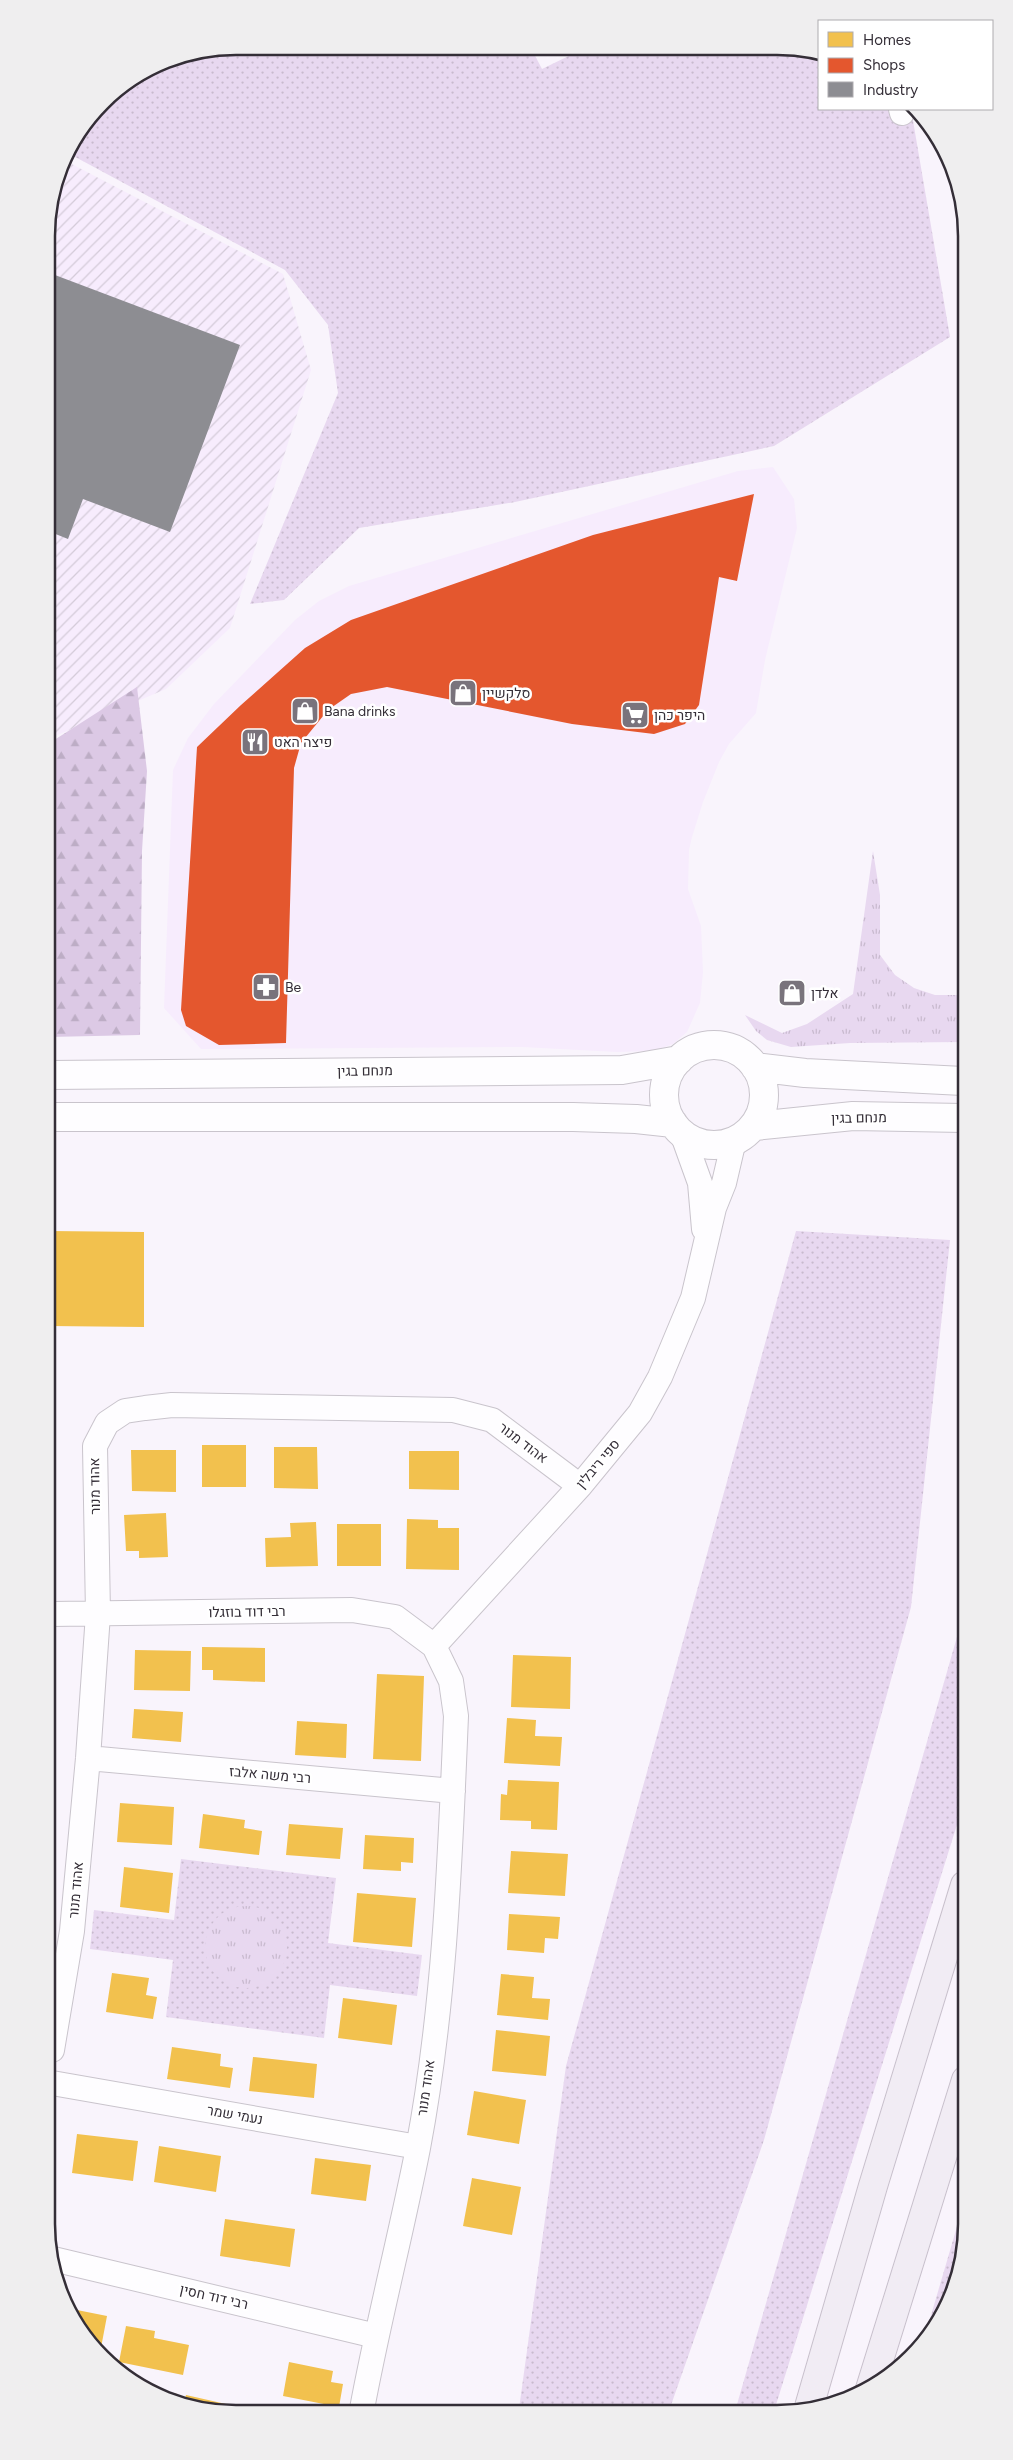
<svg xmlns="http://www.w3.org/2000/svg" width="1013" height="2460" viewBox="0 0 1013 2460" font-family="Figtree,Heebo,sans-serif">
<style>
.built{fill:#f7ecfd}
.industrial{fill:url(#industrial-furrows)}
.grass{fill:url(#grass-dots)}
.forest{fill:url(#forest-firs)}
.park{fill:url(#park-tufts)}
.homes{fill:#f2c14e}
.shops{fill:#e4572e}
.industry{fill:#8d8d92}
.lines{fill:none;stroke-linecap:round;stroke-linejoin:round}
.street-casing{stroke:#c9c4cc;stroke-width:26}
.secondary-casing{stroke:#c9c4cc;stroke-width:30}
.highway-casing{stroke:#c8c0cc;stroke-width:30}
.street{stroke:#fefdff;stroke-width:24}
.secondary{stroke:#fefdff;stroke-width:28}
.highway{stroke:#f1ecf4;stroke-width:28}
.labels{text-anchor:middle;dominant-baseline:central;stroke-width:5;stroke-linejoin:round;paint-order:stroke}
.poi-label{font-size:14px;fill:#342e37;stroke:#fff;text-anchor:start}
.street-label{font-size:14px;fill:#342e37;stroke:#fff}
.rim{fill:none;stroke:#342e37;stroke-width:2.5}
</style>
<defs>
<pattern id="industrial-furrows" width="10" height="10" patternUnits="userSpaceOnUse" patternTransform="scale(1.25)"><rect width="10" height="10" fill="#f7ecfd"/><path d="M-1 1l2-2M0 10L10 0M9 11l2-2" fill="none" stroke="#d4cbd9"/></pattern>
<pattern id="grass-dots" width="8" height="8" patternUnits="userSpaceOnUse" patternTransform="scale(1.25)"><rect width="8" height="8" fill="#e8d8f0"/><path d="M2 2h.1M6 6h.1" fill="none" stroke="#c8bace" stroke-width="1.8" stroke-linecap="round"/></pattern>
<pattern id="forest-firs" width="22" height="20" patternUnits="userSpaceOnUse" patternTransform="scale(1.25)"><rect width="22" height="20" fill="#dcc9e5"/><path d="M5 1l3.5 6h-7zM16 11l3.5 6h-7z" fill="#bdadc5"/></pattern>
<pattern id="park-tufts" width="24" height="20" patternUnits="userSpaceOnUse" patternTransform="scale(1.25)"><rect width="24" height="20" fill="#e8d8f0"/><path d="M3 7l-1-3M5 7V3M7 7l1-3M15 17l-1-3M17 17v-4M19 17l1-3" fill="none" stroke="#c8bace"/></pattern>
</defs>
<rect width="100%" height="100%" fill="#f9f4fc"/>
<path class="built" d="M773,467L794,499L797,528L765,660L756,713L729,744L719,762L703,802L692,837L689,850L688,889L701,926L703,972L700,1003L687,1032L673,1044L653,1051L617,1052L522,1047L201,1049L164,1008L173,770L188,738L214,704L295,620L319,601L349,586L738,471Z"/>
<path class="industrial" d="M64,160L283,274L311,370L230,628L166,689L48,739L47,223Z"/>
<path class="grass" d="M236,46L531,48L542,69L585,48L819,52V109H911L950,337L774,446L515,502L359,528L284,600L250,604L338,393L328,325L285,270L66,152L111,93L163,61Z
M796,1231L950,1240L911,1607L764,2140L670,2408L519,2409L566,2066Z
M965,1609V1799L775,2408H736Z
M181,1859L336,1878L328,1943L422,1955L417,1996L330,1985L324,2038L166,2017L173,1960L90,1949L94,1910L174,1920Z
M966,2196V2236L952,2297L922,2346Z"/>
<path class="forest" d="M137,687L147,771L142,851L140,1035L49,1037L48,744Z"/>
<path class="park" d="M873,851L880,895V955L895,975L914,988L935,995H963V1042L850,1043L791,1047L767,1040L756,1031L745,1015L782,1033L807,1024L853,994Z
M205 1947a41 41 0 1 1 82 0a41 41 0 1 1-82 0Z"/>
<path class="homes" d="M50,1231L144,1232V1327L50,1326Z
M202,1445H246V1487H202Z
M274,1447H317L318,1489L274,1488Z
M131,1450H176V1492L132,1491Z
M409,1451H459V1490L409,1489Z
M166,1513L168,1557L139,1558V1551H126L124,1515Z
M407,1519L438,1520V1528H459V1570L406,1569Z
M316,1522L318,1566L266,1567L265,1538L291,1537L290,1523Z
M337,1524H381V1566H337Z
M202,1647L265,1648V1682L213,1680V1670H202Z
M135,1650L191,1651L190,1691L134,1690Z
M51,1651H54L52,1671H51Z
M513,1655L571,1657L570,1709L511,1707Z
M377,1674L424,1676L421,1761L373,1759Z
M134,1709L183,1712L181,1742L132,1738Z
M507,1718L536,1720L535,1736L562,1737L560,1766L504,1763Z
M297,1721L347,1724L346,1758L295,1755Z
M508,1780L559,1782L557,1830L531,1829V1821L500,1820L501,1794L507,1795Z
M120,1803L174,1807L172,1845L117,1842Z
M203,1814L245,1820L244,1828L262,1831L259,1855L199,1848Z
M289,1824L343,1828L340,1859L286,1855Z
M365,1835L414,1838L413,1863L401,1862V1871L363,1869Z
M511,1851L568,1854L565,1896L508,1893Z
M124,1867L173,1873L169,1913L120,1907Z
M357,1893L416,1898L412,1947L353,1942Z
M509,1914L560,1917L558,1939L545,1938L544,1953L507,1950Z
M112,1973L149,1978L146,1995L157,1997L153,2019L106,2012Z
M501,1974L534,1977L532,1998L550,1999L548,2020L497,2015Z
M343,1998L397,2005L392,2045L338,2038Z
M496,2030L550,2036L546,2076L492,2071Z
M172,2047L221,2054L220,2066L233,2068L230,2088L167,2079Z
M253,2057L317,2064L314,2098L249,2091Z
M474,2091L526,2100L519,2144L467,2135Z
M77,2134L138,2141L133,2181L72,2173Z
M159,2146L221,2156L216,2192L154,2182Z
M315,2158L371,2165L366,2201L311,2194Z
M472,2178L521,2187L512,2235L463,2226Z
M225,2219L295,2229L290,2267L220,2256Z
M67,2308L107,2316L100,2353L71,2319Z
M126,2326L155,2331L154,2338L189,2345L183,2375L119,2362Z
M289,2362L333,2371L331,2382L343,2384L339,2407L283,2396Z
M138,2385L177,2394L175,2402L152,2394Z
M186,2395L248,2409V2410H199L184,2405Z"/>
<path class="shops" d="M754,494L737,581L719,577L699,705L685,724L654,734L572,724L387,687L351,694L328,710L301,743L294,768L286,1043L219,1045L186,1026L181,1010L197,747L241,705L305,648L351,620L593,535Z"/>
<path class="industry" d="M47,272L240,345L170,532L83,499L68,539L48,531Z"/>
<g class="lines">
<defs>
<path id="street" d="M901,109L902,113
M682,1133L700,1183L704,1229
M51,1614L352,1610L395,1617L434,1646L451,1681L456,1716C450,1859 445,2006 418,2148C401,2235 378,2322 362,2409
M434,1646L580,1486L640,1413L660,1377L693,1298L714,1208L724,1183L734,1140
M88,1758L453,1791
M52,2050L72,1931L88,1758L98,1614L95,1446L107,1423L125,1411L145,1408L172,1405L453,1410L492,1420L580,1486
M52,2083L418,2147
M53,2259L376,2336"/>
<path id="secondary" d="M664 1095a50 50 0 1 1 100 0a50 50 0 1 1-100 0Z
M755,1067L805,1073L963,1081
M49,1075L622,1070L679,1060
M49,1117H573L636,1119L673,1123
M755,1126L853,1116L963,1118"/>
<path id="highway" d="M870,2389L966,2080
M809,2407L873,2186L965,1885"/>
</defs>
<use href="#street" class="street-casing"/>
<use href="#secondary" class="secondary-casing"/>
<use href="#highway" class="highway-casing"/>
<use href="#street" class="street"/>
<use href="#secondary" class="secondary"/>
<use href="#highway" class="highway"/>
</g>
<defs>
<symbol id="shop-square" viewBox="-11 -11 22 22"><rect x="-9" y="-9" width="18" height="18" rx="4" fill="#79737c" stroke="#fff"/><path d="M-5-2.5h2.3a2.7 3.5 0 0 1 5.4 0H5L5.5 6h-11ZM-1.5-2.5h3a1.5 2.3 0 0 0-3 0Z" fill="#fff"/></symbol>
<symbol id="supermarket-square" viewBox="-11 -11 22 22"><rect x="-9" y="-9" width="18" height="18" rx="4" fill="#79737c" stroke="#fff"/><path d="M-6-5.5h2.5l.6 2H6L4.5 2H-2.5L-4.4-4H-6ZM-1.5 3.2a1.3 1.3 0 1 0 .1 0ZM3 3.2a1.3 1.3 0 1 0 .1 0Z" fill="#fff"/></symbol>
<symbol id="restaurant-square" viewBox="-11 -11 22 22"><rect x="-9" y="-9" width="18" height="18" rx="4" fill="#79737c" stroke="#fff"/><path d="M-5-6h1v4h1v-4h1v4h1v-4h1v5L-1.5 .5V6h-2V.5L-5-1ZM5-6V6H3V1.5H1.5Q1.5-4 5-6Z" fill="#fff"/></symbol>
<symbol id="pharmacy-square" viewBox="-11 -11 22 22"><rect x="-9" y="-9" width="18" height="18" rx="4" fill="#79737c" stroke="#fff"/><path d="M-2-6h4v4h4v4h-4v4h-4v-4h-4v-4h4Z" fill="#fff"/></symbol>
</defs>
<g fill-rule="evenodd">
<use href="#shop-square" x="447" y="677" width="32" height="32"/>
<use href="#shop-square" x="289" y="695" width="32" height="32"/>
<use href="#supermarket-square" x="619" y="699" width="32" height="32"/>
<use href="#restaurant-square" x="239" y="726" width="32" height="32"/>
<use href="#pharmacy-square" x="250" y="971" width="32" height="32"/>
<use href="#shop-square" x="776" y="977" width="32" height="32"/>
</g>
<g class="labels">
<g class="poi-label">
<text x="482" y="693">סלקשיין</text>
<text x="324" y="711">Bana drinks</text>
<text x="654" y="715">היפר כהן</text>
<text x="274" y="742">פיצה האט</text>
<text x="285" y="987">Be</text>
<text x="811" y="993">אלדן</text>
</g>
<g class="street-label">
<text transform="translate(365 1071) rotate(-1)">מנחם בגין</text>
<text transform="translate(859 1118) rotate(-1)">מנחם בגין</text>
<text transform="translate(523 1443) rotate(37)">אהוד מנור</text>
<text transform="translate(598 1464) rotate(-50)">ספי ריבלין</text>
<text transform="translate(95 1486) rotate(-91)">אהוד מנור</text>
<text transform="translate(247 1612) rotate(-1)">רבי דוד בוזגלו</text>
<text transform="translate(270 1775) rotate(5)">רבי משה אלבז</text>
<text transform="translate(76 1890) rotate(-85)">אהוד מנור</text>
<text transform="translate(426 2088) rotate(-82)">אהוד מנור</text>
<text transform="translate(235 2115) rotate(10)">נעמי שמר</text>
<text transform="translate(214 2297) rotate(13)">רבי דוד חסין</text>
</g>
</g>
<path d="M0 0H1013V2460H0ZM236 55H777A181 181 0 0 1 958 236V2224A181 181 0 0 1 777 2405H236A181 181 0 0 1 55 2224V236A181 181 0 0 1 236 55Z" fill="#efeeef" fill-rule="evenodd"/>
<path class="rim" d="M236 55H777A181 181 0 0 1 958 236V2224A181 181 0 0 1 777 2405H236A181 181 0 0 1 55 2224V236A181 181 0 0 1 236 55Z"/>
<rect x="818" y="20" width="175" height="90" fill="#ffffff" stroke="#aeabaf"/>
<rect x="828" y="32" width="25" height="15" fill="#f2c14e" stroke="#aeabaf"/>
<text x="863" y="45" font-size="15" fill="#342e37">Homes</text>
<rect x="828" y="58" width="25" height="15" fill="#e4572e" stroke="#aeabaf"/>
<text x="863" y="70" font-size="15" fill="#342e37">Shops</text>
<rect x="828" y="82" width="25" height="15" fill="#8d8d92" stroke="#aeabaf"/>
<text x="863" y="95" font-size="15" fill="#342e37">Industry</text>
</svg>
